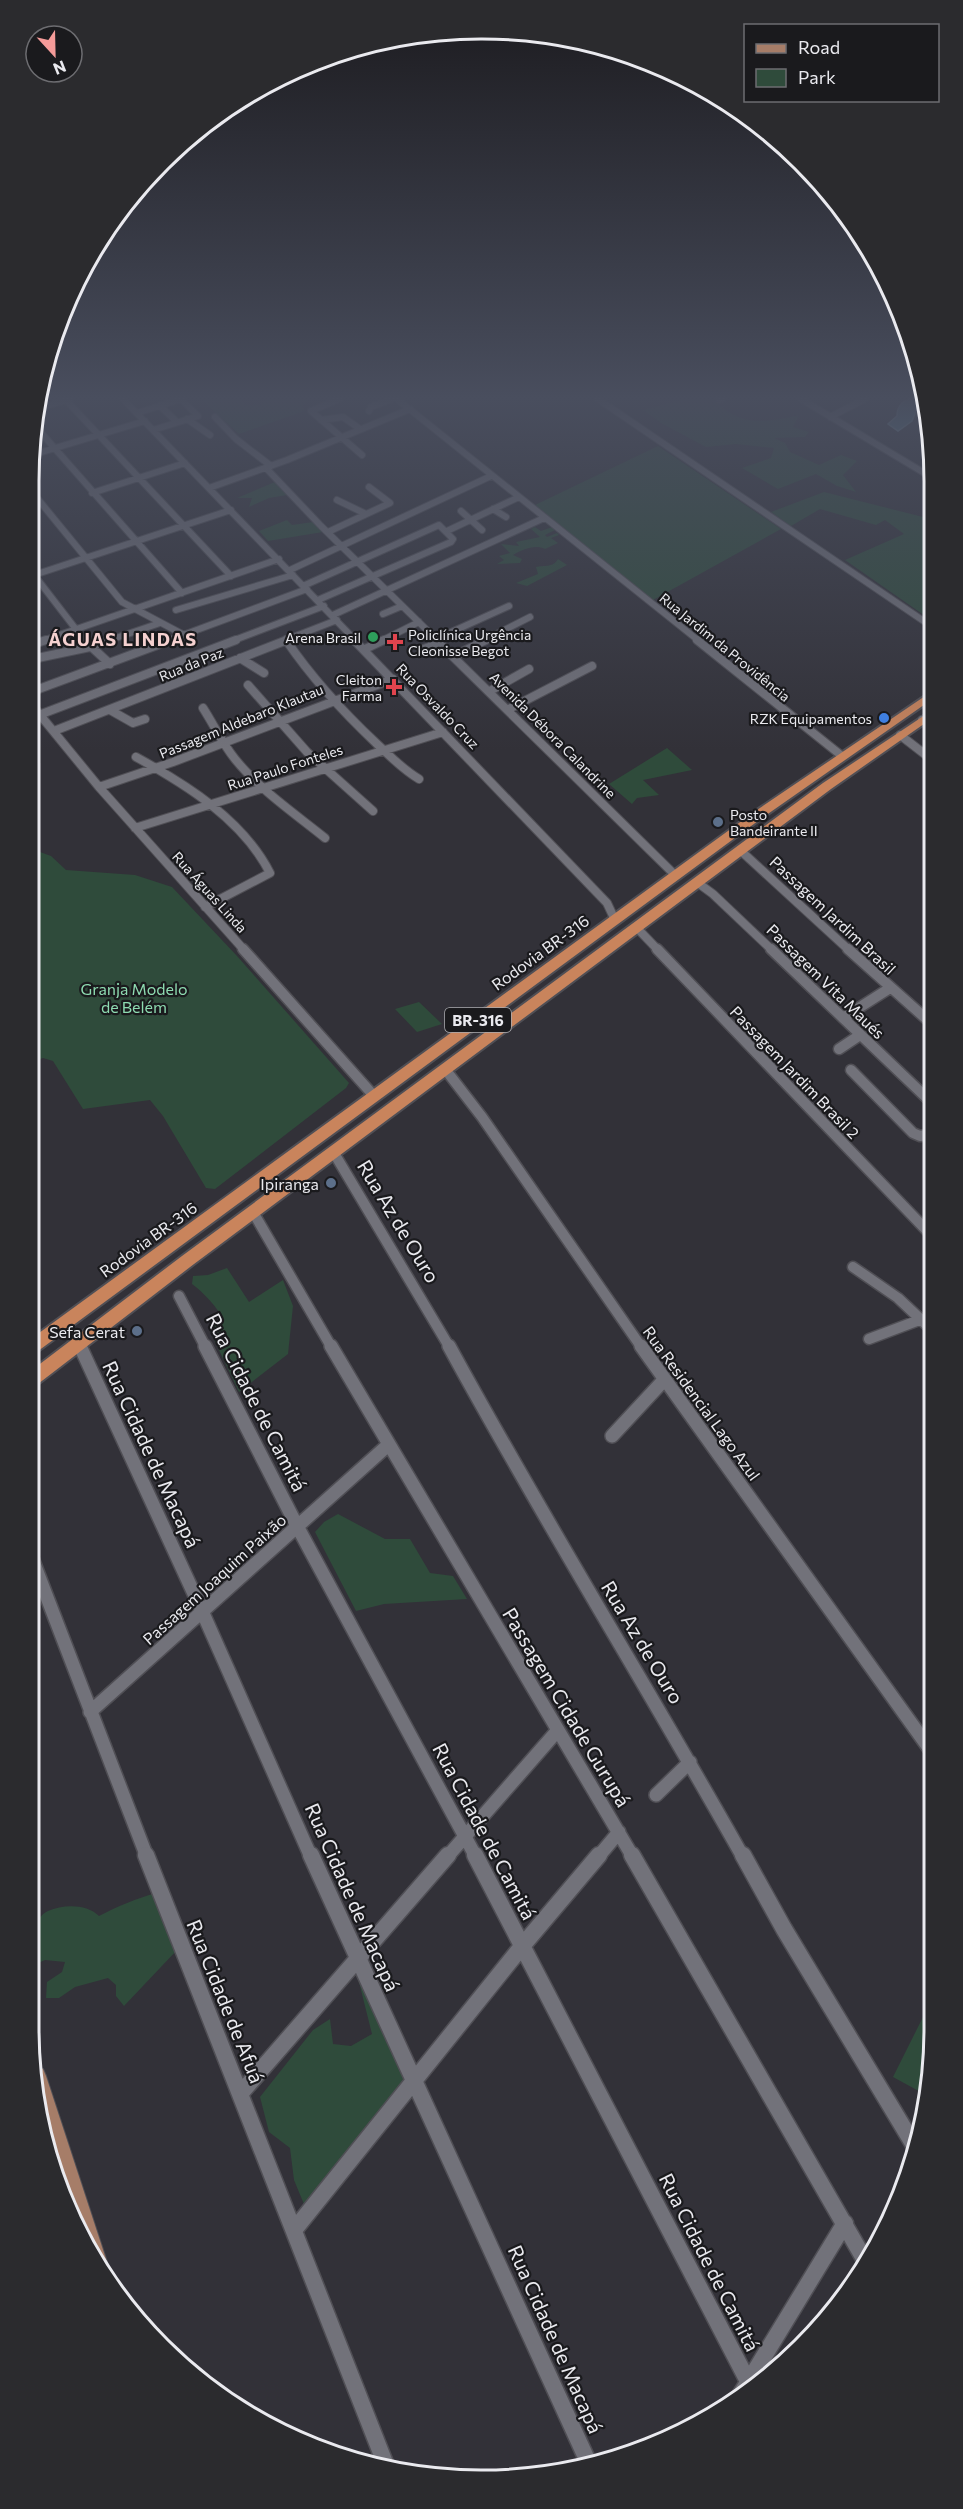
<svg xmlns="http://www.w3.org/2000/svg" width="963" height="2509" viewBox="0 0 963 2509" font-family="Commissioner,sans-serif">
<style>
.green{fill:#2f4b3b}
.water{fill:#558ba3;stroke:#82a8ba;stroke-width:1.5}
.lines{fill:none;stroke-linecap:round;stroke-linejoin:round}
.minor-far4-casing{stroke:#504f55;stroke-width:8}
.minor-far3-casing{stroke:#504f55;stroke-width:10}
.minor-far2-casing{stroke:#504f55;stroke-width:13}
.minor-far1-casing{stroke:#504f55;stroke-width:16}
.minor-casing{stroke:#504f55;stroke-width:19}
.major-casing{stroke:#504f55;stroke-width:2}
.highway-casing{stroke:#504f55;stroke-width:4}
.minor-far4{stroke:#72727a;stroke-width:6}
.minor-far3{stroke:#72727a;stroke-width:8}
.minor-far2{stroke:#72727a;stroke-width:10}
.minor-far1{stroke:#72727a;stroke-width:13}
.minor{stroke:#72727a;stroke-width:16}
.major{fill:#a67d68;fill-rule:evenodd}
.highway{fill:#c9845c;fill-rule:evenodd}
.leisure-dot{fill:#2e9e5b;stroke:#1a1a1d;stroke-width:2}
.health-dot{fill:#e0444e;stroke:#1a1a1d;stroke-width:2}
.shop-dot{fill:#3f7fe0;stroke:#1a1a1d;stroke-width:2}
.service-dot{fill:#5c6f8a;stroke:#1a1a1d;stroke-width:2}
.labels{text-anchor:middle;dominant-baseline:central;stroke-width:4.5;stroke-linejoin:round;paint-order:stroke}
.far-poi-label{font-size:14px;fill:#eaeaef;stroke:#1a1a1d;text-anchor:end}
.far-street-label{font-size:14px;fill:#eaeaef;stroke:#1a1a1d}
.shield{fill:#1a1a1d;stroke:#acacb0;stroke-width:1.5}
.shield-label{font-size:15px;font-weight:bold;fill:#eaeaef}
.street-label{font-size:16px;fill:#eaeaef;stroke:#1a1a1d}
.park-label{font-size:16px;fill:#8edbb1;stroke:#1a1a1d}
.poi-label{font-size:16px;fill:#eaeaef;stroke:#1a1a1d;text-anchor:end}
.far-district-label{font-size:18px;font-weight:bold;letter-spacing:1.5px;fill:#f5d1d0;stroke:#1a1a1d}
.near-street-label{font-size:20px;fill:#eaeaef;stroke:#1a1a1d}
.rim{fill:none;stroke:#eaeaef;stroke-width:3}
</style>
<rect width="100%" height="100%" fill="#323138"/>
<path class="green" d="M201,399H241L245,405C253,406 263,406 268,399H311L303,404L304,411L239,434Z
M685,399H722L719,405C744,427 769,422 799,415L793,427L809,432L805,437L774,438L785,443L790,452L819,465L841,455L857,461L843,475L856,492L837,486L816,474L778,489L742,468L771,458L774,448L736,444L706,447L661,423L643,410Z
M658,446L781,529L653,600L535,505Z
M275,482L287,495L269,498L249,507L252,498H237Z
M824,492L931,519V620L845,560L904,534L885,520L876,525L820,509L791,526L771,512Z
M287,520L292,525L313,522L323,532L268,541L259,531Z
M535,527L541,531L552,527L555,530L545,535L547,537L557,533L559,535L551,538L558,543L545,549C535,544 522,550 513,555L522,559L520,563L497,564L504,560L499,556L510,553L501,544L519,546L516,542L540,537L531,529Z
M558,559L567,565L527,586L516,583L538,574L536,567C544,565 553,568 558,559Z
M667,748L692,770L643,780L659,795L637,798L632,804L609,784Z
M29,848L51,856L66,870L135,875L172,887L237,956L349,1083L346,1088L215,1189L206,1188L163,1116L150,1100L83,1109L53,1061L43,1058L29,1063Z
M419,1002L442,1024L417,1032L395,1009Z
M227,1268L249,1302L283,1280L293,1306L288,1354L239,1392L209,1329L224,1320C217,1307 204,1293 192,1284L193,1276L208,1275Z
M338,1514L385,1539H410L430,1573L453,1576L467,1599L384,1604L356,1611L315,1532L324,1522Z
M156,1893L178,1949L124,2006L116,1996V1985L108,1978L75,1987L59,1998H46L47,1982L62,1972L65,1962L45,1960L29,1967V1926C38,1924 40,1914 48,1911C64,1904 87,1904 99,1916C116,1907 138,1898 156,1893Z
M358,1978L407,2075L306,2209L294,2180L290,2148L269,2132L260,2097L313,2030L330,2019L333,2044L351,2046L372,2034Z
M923,2017L934,2023L926,2095L893,2077Z"/>
<path class="water" d="M909,399H921L912,421L898,431L888,424L897,416C897,407 901,402 909,399Z"/>
<g class="lines">
<defs>
<path id="minor-far4" d="M65,399L231,576
M123,399L356,641
M339,399L311,411L362,455
M397,399L699,641
M598,399L931,626
M801,399L931,477
M719,400L722,399
M160,406L177,422
M38,408L70,399
M369,411L371,407L392,399
M137,413L181,399
M215,417L236,439L271,466
M830,417L865,399
M187,419L210,435
M321,420L343,417L360,429
M36,427L182,593
M153,430L198,416L181,399
M32,455L145,421
M266,468L321,526L438,641
M28,487L122,602L186,636
M209,488L287,460L410,409
M92,493L185,463
M337,500L366,514
M493,509L506,517
M461,511L482,530
M447,531L519,497
M328,532L390,503L369,487
M28,567L85,641
M290,570L491,476
M28,577L231,510
M303,586L439,525L453,539L451,542L318,600
M176,610L293,575
M383,614L402,606
M333,615L544,518
M286,639L287,641
M436,639L509,606
M42,641L279,559
M107,641L160,623
M167,641L307,589
M232,641L324,606
M283,641L337,620
M381,641L419,622
M483,641L530,617"/>
<path id="minor-far3" d="M84,640L110,664
M286,640C312,678 342,711 376,743C390,756 402,769 419,779
M354,640L607,903L615,920
M436,640L675,875
M697,640L842,756
M28,646L46,640
M365,649L384,640
M421,650L440,643
M454,656L486,640
M240,658L264,673
M28,660L90,647L111,640
M248,685L307,752L373,811
M490,691L529,669
M28,693L171,640
M28,705L36,710L99,787L245,951
M203,708C214,725 222,743 235,759C260,790 294,813 325,838
M509,709L592,666
M110,710L133,723L145,719
M39,715L236,640
M922,720L931,726
M54,731L287,640
M900,735L931,759
M136,757C187,785 243,820 270,873L205,907
M99,787L173,762L393,679
M135,828L443,732
M741,851L850,951
M698,883L713,894L773,951
M637,928L659,951"/>
<path id="minor-far2" d="M243,949L374,1096
M657,949L933,1237
M771,949L932,1103
M848,949L932,1024
M843,1018L890,988
M839,1049L860,1035
M445,1069L482,1117L642,1348
M851,1070L913,1133L920,1136L932,1134
M334,1153L450,1348
M253,1212L332,1348
M853,1267L898,1298L933,1331
M179,1296L206,1348
M869,1339L922,1319
M79,1345L80,1348"/>
<path id="minor-far1" d="M80,1346L202,1611L311,1857
M205,1346L297,1526L476,1857
M331,1346L633,1857
M449,1346C543,1519 647,1686 743,1857
M641,1346L934,1755
M612,1436L664,1380
M28,1548L147,1857
M90,1712L387,1446
M656,1795L690,1762
M447,1857L558,1730
M598,1857L619,1832"/>
<path id="minor" d="M146,1855L387,2468
M311,1855L590,2466
M475,1855L751,2387
M632,1855L866,2262
M743,1855L784,1929L917,2150
M240,2094L448,1855
M295,2229L523,1945L599,1855
M738,2399L845,2223"/>
<path id="major" d="M35,2067L43,2069L46,2076L108,2265L103,2273C60,2213 47,2139 35,2067Z"/>
<path id="highway" d="M931,692V700L762,818L34,1354L28,1356V1341L754,812Z
M931,711V719L831,789L194,1264L34,1387L28,1389V1373L182,1256L823,783Z"/>
</defs>
<use href="#minor-far4" class="minor-far4-casing"/>
<use href="#minor-far3" class="minor-far3-casing"/>
<use href="#minor-far2" class="minor-far2-casing"/>
<use href="#minor-far1" class="minor-far1-casing"/>
<use href="#minor" class="minor-casing"/>
<use href="#major" class="major-casing"/>
<use href="#highway" class="highway-casing"/>
<use href="#minor-far4" class="minor-far4"/>
<use href="#minor-far3" class="minor-far3"/>
<use href="#minor-far2" class="minor-far2"/>
<use href="#minor-far1" class="minor-far1"/>
<use href="#minor" class="minor"/>
<use href="#major" class="major"/>
<use href="#highway" class="highway"/>
</g>
<linearGradient id="sky" x2="0" y2="1"><stop stop-color="#1c1b1f"/><stop offset="0.53" stop-color="#494e5e"/><stop offset="1" stop-color="#494e5e" stop-opacity="0"/></linearGradient>
<rect width="963" height="750" fill="url(#sky)"/>
<circle class="leisure-dot" cx="373" cy="637" r="6"/>
<g class="health-dot">
<path d="M392 633h6v6h6v6h-6v6h-6v-6h-6v-6h6z"/>
<path d="M391 678h6v6h6v6h-6v6h-6v-6h-6v-6h6z"/>
</g>
<circle class="shop-dot" cx="884" cy="718" r="6"/>
<g class="service-dot">
<circle cx="718" cy="822" r="6"/>
<circle cx="331" cy="1183" r="6"/>
<circle cx="137" cy="1331" r="6"/>
</g>
<g class="labels">
<g class="far-poi-label">
<text x="408" y="634" text-anchor="start">Policlínica Urgência<tspan x="408" dy="16">Cleonisse Begot</tspan></text>
<text x="361" y="637">Arena Brasil</text>
<text x="382" y="679">Cleiton<tspan x="382" dy="16">Farma</tspan></text>
<text x="872" y="718">RZK Equipamentos</text>
<text x="730" y="814" text-anchor="start">Posto<tspan x="730" dy="16">Bandeirante II</tspan></text>
</g>
<g class="far-street-label">
<text transform="translate(725 647) rotate(39)">Rua Jardim da Providência</text>
<text transform="translate(191 664) rotate(-22)">Rua da Paz</text>
<text transform="translate(438 706) rotate(46)">Rua Osvaldo Cruz</text>
<text transform="translate(241 721) rotate(-22)">Passagem Aldebaro Klautau</text>
<text transform="translate(553 735) rotate(45)">Avenida Débora Calandrine</text>
<text transform="translate(285 767) rotate(-18)">Rua Paulo Fonteles</text>
<text transform="translate(210 892) rotate(48)">Rua Águas Linda</text>
</g>
<rect class="shield" x="445" y="1008" width="66" height="24" rx="4.5"/>
<g class="shield-label">
<text x="478" y="1020">BR-316</text>
</g>
<g class="street-label">
<text transform="translate(833 915) rotate(43)">Passagem Jardim Brasil</text>
<text transform="translate(540 952) rotate(-36)">Rodovia BR-316</text>
<text transform="translate(826 981) rotate(44)">Passagem Vita Maués</text>
<text transform="translate(795 1072) rotate(46)">Passagem Jardim Brasil 2</text>
<text transform="translate(148 1239) rotate(-36)">Rodovia BR-316</text>
<text transform="translate(702 1403) rotate(54)">Rua Residencial Lago Azul</text>
<text transform="translate(214 1579) rotate(-42)">Passagem Joaquim Paixão</text>
</g>
<g class="park-label">
<text x="134" y="988">Granja Modelo<tspan x="134" dy="18">de Belém</tspan></text>
</g>
<g class="poi-label">
<text x="319" y="1183">Ipiranga</text>
<text x="125" y="1331">Sefa Cerat</text>
</g>
<g class="far-district-label">
<text x="123" y="639">ÁGUAS LINDAS</text>
</g>
<g class="near-street-label">
<text transform="translate(399 1221) rotate(59)">Rua Az de Ouro</text>
<text transform="translate(257 1402) rotate(63)">Rua Cidade de Camitá</text>
<text transform="translate(152 1454) rotate(65)">Rua Cidade de Macapá</text>
<text transform="translate(643 1642) rotate(59)">Rua Az de Ouro</text>
<text transform="translate(567 1707) rotate(59)">Passagem Cidade Gurupá</text>
<text transform="translate(485 1831) rotate(62)">Rua Cidade de Camitá</text>
<text transform="translate(353 1897) rotate(66)">Rua Cidade de Macapá</text>
<text transform="translate(226 2001) rotate(68)">Rua Cidade de Afuá</text>
<text transform="translate(710 2262) rotate(63)">Rua Cidade de Camitá</text>
<text transform="translate(556 2339) rotate(66)">Rua Cidade de Macapá</text>
</g>
</g>
<path d="M0 0H963V2509H0ZM481 39H482A442 442 0 0 1 924 481V2028A442 442 0 0 1 482 2470H481A442 442 0 0 1 39 2028V481A442 442 0 0 1 481 39Z" fill="#2b2b2e" fill-rule="evenodd"/>
<path class="rim" d="M481 39H482A442 442 0 0 1 924 481V2028A442 442 0 0 1 482 2470H481A442 442 0 0 1 39 2028V481A442 442 0 0 1 481 39Z"/>
<rect x="744" y="24" width="195" height="78" fill="#1a1a1d" stroke="#6d6d71" stroke-width="1.5"/>
<rect x="756" y="44" width="30" height="9" fill="#a67d68" stroke="#6d6d71" stroke-width="1.5"/>
<text x="798" y="54" font-size="18" fill="#eaeaef">Road</text>
<rect x="756" y="69" width="30" height="18" fill="#2f4b3b" stroke="#6d6d71" stroke-width="1.5"/>
<text x="798" y="84" font-size="18" fill="#eaeaef">Park</text>
<g transform="translate(54 54) rotate(158)"><circle r="28" fill="#1a1a1d" stroke="#6d6d71" stroke-width="1.5"/>
<path d="M0-4.5L10 22L0 15L-10 22Z" fill="#f59b99"/>
<text y="-9" font-size="16" font-weight="bold" text-anchor="middle" fill="#eaeaef">N</text>
</g>
</svg>
